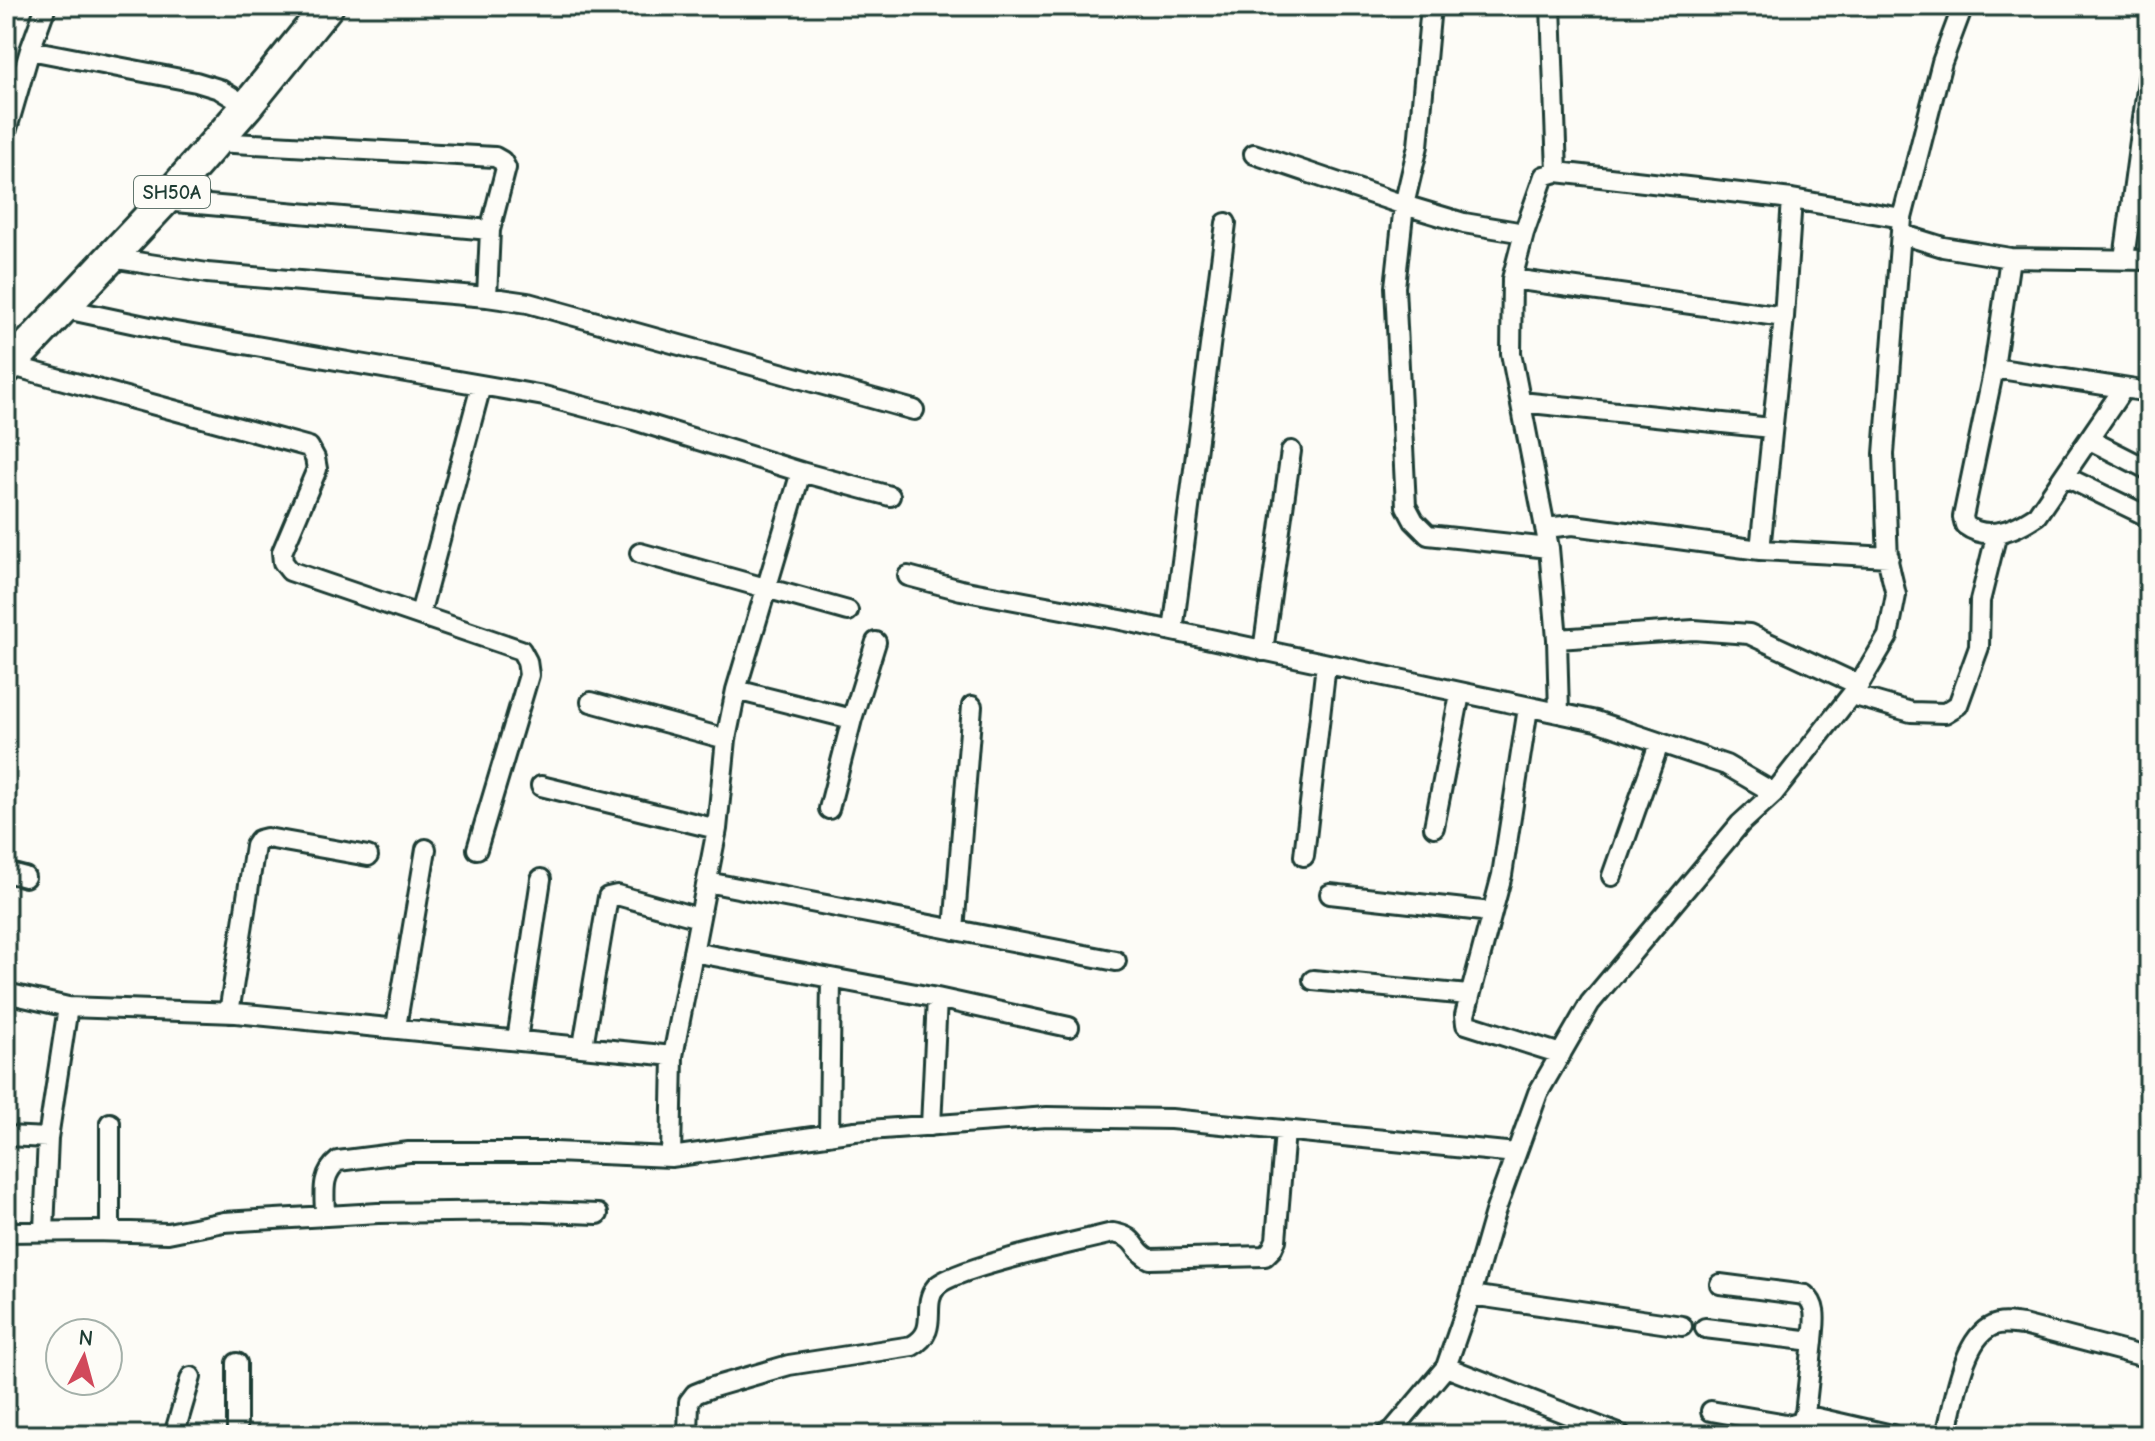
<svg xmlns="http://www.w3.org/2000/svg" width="2155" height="1441" viewBox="0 0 2155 1441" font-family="'Comic Neue',sans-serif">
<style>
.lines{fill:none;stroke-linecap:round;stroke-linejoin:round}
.street-casing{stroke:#1f3d34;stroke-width:24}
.primary-casing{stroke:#1f3d34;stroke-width:36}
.street{stroke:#fdfcf7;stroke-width:18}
.primary{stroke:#fdfcf7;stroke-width:30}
.labels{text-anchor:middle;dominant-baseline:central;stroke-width:8;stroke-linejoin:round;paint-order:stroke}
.shield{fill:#fdfcf7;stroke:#62766e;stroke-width:2}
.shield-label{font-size:20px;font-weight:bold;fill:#1f3d34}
</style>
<rect width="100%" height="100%" fill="#fdfcf7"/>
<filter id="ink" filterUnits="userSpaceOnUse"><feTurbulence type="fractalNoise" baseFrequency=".0125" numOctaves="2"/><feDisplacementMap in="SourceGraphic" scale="16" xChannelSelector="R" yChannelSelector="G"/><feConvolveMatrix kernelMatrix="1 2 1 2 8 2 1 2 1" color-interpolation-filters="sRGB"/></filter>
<g filter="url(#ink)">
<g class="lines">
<defs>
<path id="street" d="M1431,6L1418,146L1404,205L1395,287L1406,506L1414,521L1428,535L1549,548
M1551,6L1557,172
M30,50L196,82L219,89L247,106
M6,132L30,50L46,6
M215,142L495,157L502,161L506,168L490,230L487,297
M1254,154L1404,205L1464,223L1524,233
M164,201L490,230
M1901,234L1943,247L2010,258L2149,260
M111,258L207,273L487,297L528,303L914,410
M2010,258L1994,368L1963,517L1965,525C1988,542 2015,530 2037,515L2123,389
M2124,259L2149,74
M1512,279L1784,317L1792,199
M61,308L164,330L544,396L634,420L801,472L890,496
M6,341L25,348
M9,365L309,447L315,458L317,469L282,552L283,562L290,571L521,650L527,661L529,675L477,849
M1994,368L2149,392
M1521,402L1771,428
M2090,440L2149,470
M2066,477L2149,517
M1545,528L1573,525L1760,550L1889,557
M1760,550L1784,317
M640,553L848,611
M908,576L961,590L1121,620L1596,721L1726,765L1774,793
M420,614L481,386
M1173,631L1226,223
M1557,639L1694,630L1749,634L1859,685
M1263,651L1291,451
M736,690L852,719L829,809
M1852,695L1911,712L1945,713L1958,705L1979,647L1980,601L1997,533
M591,702L726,739
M1528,708L1502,875L1465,1015L1466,1024L1561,1054
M1559,713L1557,639L1549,548L1511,353L1512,279L1524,233L1544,176L1557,172L1792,199L1902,218L1942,62L1963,6
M852,719L876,642
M541,786L717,829
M1434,827L1460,694
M1304,856L1326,664
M6,872L25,877
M1612,876L1659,744
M707,882L1116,961
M1330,894L1491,912
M954,930L972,706
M693,952L937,998L1069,1027
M1313,980L1468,995
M6,993L68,1007L236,1013L673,1056
M229,1013L255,846L259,840L267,838L368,856
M396,1027L426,849
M517,1040L541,879
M583,1046L608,897L617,895L699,918
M931,1126L937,998
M829,1135L831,978
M6,1136L48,1138
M671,1157L673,1056L717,829L726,739L736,690L801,472
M325,1216C325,1195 320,1175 338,1161L409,1152H554L671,1157L855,1131L1047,1117L1171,1119L1516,1153
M44,1230L48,1138L68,1007
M110,1231V1123
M6,1232L93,1231L168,1233L224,1222L378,1213L517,1211L598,1214
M1720,1284L1805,1295C1819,1306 1814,1325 1813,1341
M1471,1295L1682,1326
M1705,1328L1813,1341L1805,1414L1801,1422L1792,1425L1711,1411
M1446,1367L1621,1435
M1804,1415L1892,1435
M174,1435L191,1377
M237,1435V1363
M688,1435L689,1402L695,1394L710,1388L789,1365L912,1346C941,1330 920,1306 936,1287C950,1269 1084,1240 1113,1233C1139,1237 1132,1251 1150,1259L1265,1256L1272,1249L1276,1240L1285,1131
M1385,1435L1393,1430L1446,1367L1471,1295L1495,1212L1538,1093L1590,1003L1740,824L1774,793L1859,685L1888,636L1896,595L1888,561L1884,454L1902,218
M1946,1435C1954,1406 1962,1339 1992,1326C2002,1321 2013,1324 2023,1325L2149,1358"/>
<path id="primary" d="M6,369L164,201L247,106L328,6"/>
</defs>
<use href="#street" class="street-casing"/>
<use href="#primary" class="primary-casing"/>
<use href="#street" class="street"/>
<use href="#primary" class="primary"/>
</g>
</g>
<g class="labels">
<rect class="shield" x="134" y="176" width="76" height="32" rx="6"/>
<g class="shield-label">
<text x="172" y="192">SH50A</text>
</g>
</g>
<rect width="2155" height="1441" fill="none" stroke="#fdfcf7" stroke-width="32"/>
<rect x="16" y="16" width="2123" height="1409" fill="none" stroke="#1f3d34" stroke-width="3" filter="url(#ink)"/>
<g transform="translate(84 1357) rotate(6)"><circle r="38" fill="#fdfcf7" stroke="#a4b0a9" stroke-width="2"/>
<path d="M0-6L14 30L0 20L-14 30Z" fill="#d1495b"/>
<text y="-12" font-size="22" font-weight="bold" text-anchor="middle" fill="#1f3d34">N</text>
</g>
</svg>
